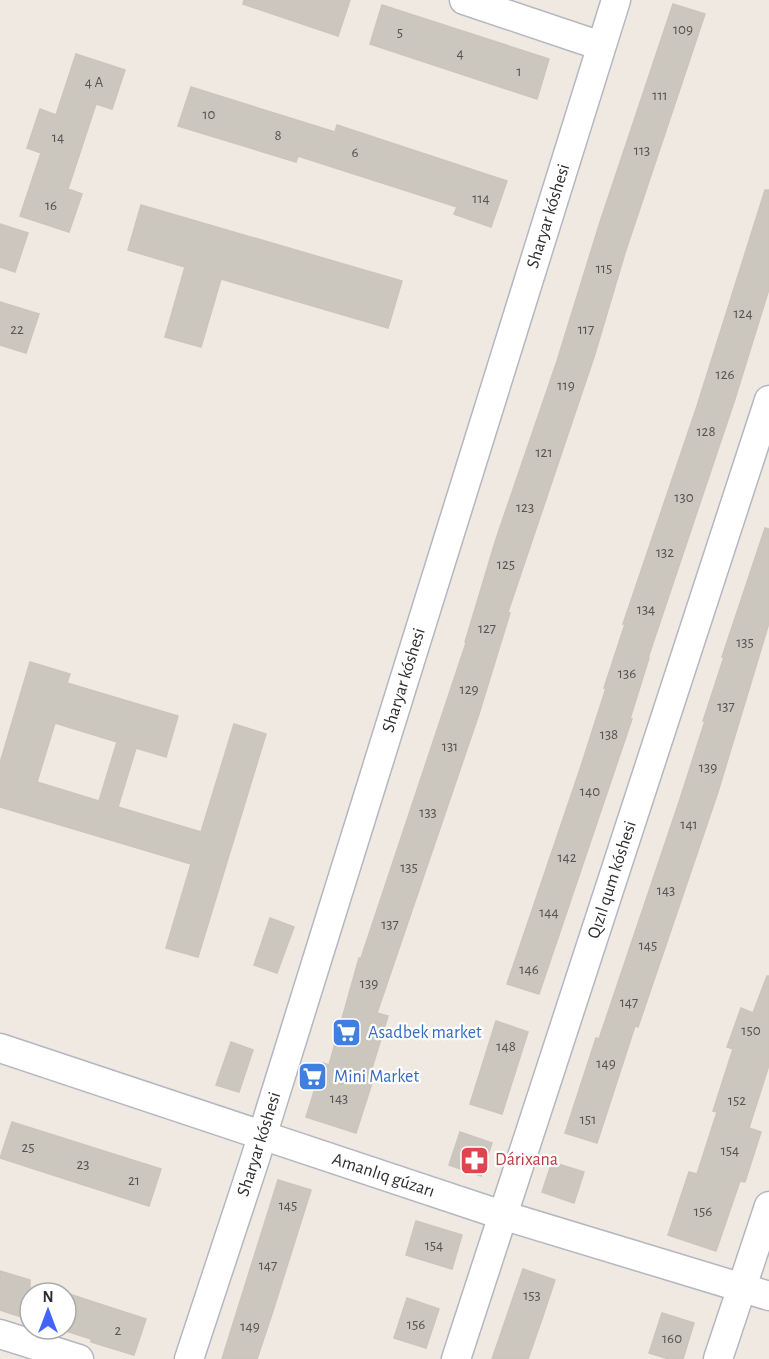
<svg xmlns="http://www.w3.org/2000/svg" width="769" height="1359" viewBox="0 0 769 1359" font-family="'Alegreya Sans',sans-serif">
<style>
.building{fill:#cbc7bf;stroke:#cbc5ba;stroke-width:1.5;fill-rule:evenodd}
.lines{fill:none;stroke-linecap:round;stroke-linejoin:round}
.minor-casing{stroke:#b4b7c1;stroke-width:31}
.minor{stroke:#fff;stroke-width:28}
.labels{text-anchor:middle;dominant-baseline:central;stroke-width:4.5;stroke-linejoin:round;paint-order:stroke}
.number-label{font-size:15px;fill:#555452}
.street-label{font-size:18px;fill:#2e2e2e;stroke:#fff}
.shop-label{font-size:18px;fill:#366cbe;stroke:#fff;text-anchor:start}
.health-label{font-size:18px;fill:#be3a42;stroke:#fff;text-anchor:start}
</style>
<rect width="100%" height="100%" fill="#efe9e1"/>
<path class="building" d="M244,0H350L338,36L243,4Z
M673,4L705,14L625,253L595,354L508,612L510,613L479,714L377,1013L388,1016L369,1078L373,1080L356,1133L306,1117L323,1063L329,1065L359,958H361L466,643L465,642L496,539L557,361L600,222Z
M382,5L549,59L537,99L370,44Z
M76,54L125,70L112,109L96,104L68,189L82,194L69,232L20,216L41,153L27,148L40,109L56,115Z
M191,87L335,132L337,125L507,181L491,227L454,214L457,207L298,156L296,162L178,126Z
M765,190H769V289L735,399L648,658H649L630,719H632L539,994L507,984L581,766L606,688H604L625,624H623L697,406Z
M141,205L402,281L388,328L221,279L201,347L165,337L185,267L128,250Z
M0,224L28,233L15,272L0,267Z
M0,302L39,314L26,353L0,345Z
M765,528L769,529V623L718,792L638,1027L635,1026L597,1143L565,1133L596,1038L599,1039L680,799L705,721H703L724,657H722Z
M30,662L70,674L67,683L178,716L166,757L136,748L118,807L201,832L234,724L266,734L198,957L166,948L191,864L0,807V763ZM55,723L117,742L99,801L37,782Z
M270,918L294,927L277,973L254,965Z
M767,976H769V1065L749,1128L761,1132L745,1182L740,1181L716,1251L668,1235L689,1172L697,1174L717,1112L713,1111L733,1049L727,1047L741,1008L753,1013Z
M496,1021L528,1032L502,1114L470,1104Z
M231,1042L253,1050L239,1092L216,1085Z
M12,1122L161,1169L149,1206L0,1158Z
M460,1132L492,1143L481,1176L449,1165Z
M552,1162L584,1172L574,1203L542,1192Z
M278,1180L311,1190L273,1311L257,1359H222Z
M416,1221L462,1235L452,1269L406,1255Z
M523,1269L555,1280L542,1319L528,1359H492Z
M0,1271L30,1280V1320L0,1310Z
M66,1293L146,1319L134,1355L91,1342V1339L66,1331Z
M407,1298L439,1309L426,1348L394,1338Z
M662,1313L694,1323L683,1359H669L649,1353Z"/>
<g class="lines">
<defs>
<g id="minor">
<path d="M464,0L601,46"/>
<path id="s1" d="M0,1048L502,1215L769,1296"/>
<path d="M0,1334L79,1359"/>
<path id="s2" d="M189,1359L255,1159L616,0"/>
<path id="s3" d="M456,1359L769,400"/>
<path d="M718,1359L769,1206"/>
</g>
</defs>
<use href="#minor" class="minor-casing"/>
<use href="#minor" class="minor"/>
</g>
<defs>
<symbol id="supermarket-square" viewBox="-11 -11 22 22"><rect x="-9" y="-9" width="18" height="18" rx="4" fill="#3f7fe0" stroke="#fff"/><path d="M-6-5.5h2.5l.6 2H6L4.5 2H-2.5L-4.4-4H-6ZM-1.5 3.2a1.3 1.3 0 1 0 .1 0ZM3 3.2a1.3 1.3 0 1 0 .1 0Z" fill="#fff"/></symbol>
<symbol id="pharmacy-square" viewBox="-11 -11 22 22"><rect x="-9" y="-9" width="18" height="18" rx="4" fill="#e0444e" stroke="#fff"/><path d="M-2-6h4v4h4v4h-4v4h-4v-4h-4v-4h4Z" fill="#fff"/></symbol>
</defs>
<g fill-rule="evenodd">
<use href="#supermarket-square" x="330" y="1016" width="33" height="33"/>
<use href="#supermarket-square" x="296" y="1060" width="33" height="33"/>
<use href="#pharmacy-square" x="458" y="1144" width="33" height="33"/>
</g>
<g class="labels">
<g class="number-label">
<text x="683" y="29">109</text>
<text x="400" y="32">5</text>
<text x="460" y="53">4</text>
<text x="519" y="71">1</text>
<text x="94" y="82">4 А</text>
<text x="660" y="95">111</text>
<text x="209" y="114">10</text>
<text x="278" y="135">8</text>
<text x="58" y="137">14</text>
<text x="642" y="150">113</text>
<text x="355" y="152">6</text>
<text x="481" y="198">114</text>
<text x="51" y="205">16</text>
<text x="604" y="268">115</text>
<text x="743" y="313">124</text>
<text x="17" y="329">22</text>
<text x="586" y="329">117</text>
<text x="725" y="374">126</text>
<text x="566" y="385">119</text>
<text x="706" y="431">128</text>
<text x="544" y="452">121</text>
<text x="684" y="497">130</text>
<text x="525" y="507">123</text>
<text x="665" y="552">132</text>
<text x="506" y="564">125</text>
<text x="646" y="609">134</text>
<text x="487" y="628">127</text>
<text x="745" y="642">135</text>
<text x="627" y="673">136</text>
<text x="469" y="689">129</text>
<text x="726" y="706">137</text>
<text x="609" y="734">138</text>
<text x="450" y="746">131</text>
<text x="708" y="767">139</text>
<text x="590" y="791">140</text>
<text x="428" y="812">133</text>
<text x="689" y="824">141</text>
<text x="567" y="857">142</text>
<text x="409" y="867">135</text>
<text x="666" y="890">143</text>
<text x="549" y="912">144</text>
<text x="390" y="924">137</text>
<text x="648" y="945">145</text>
<text x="529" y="969">146</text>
<text x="369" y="983">139</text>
<text x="629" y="1002">147</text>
<text x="751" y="1030">150</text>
<text x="506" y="1046">148</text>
<text x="606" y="1063">149</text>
<text x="339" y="1098">143</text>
<text x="737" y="1100">152</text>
<text x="588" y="1119">151</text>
<text x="28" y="1147">25</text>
<text x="730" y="1150">154</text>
<text x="83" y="1164">23</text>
<text x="134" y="1180">21</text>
<text x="288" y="1205">145</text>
<text x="703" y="1211">156</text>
<text x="434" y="1245">154</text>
<text x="268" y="1265">147</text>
<text x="532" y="1295">153</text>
<text x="416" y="1324">156</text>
<text x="250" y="1326">149</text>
<text x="118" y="1330">2</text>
<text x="672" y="1338">160</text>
</g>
<g class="street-label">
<text stroke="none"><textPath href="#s2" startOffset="1198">Sharyar kóshesi</textPath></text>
<text stroke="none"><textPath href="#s2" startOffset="712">Sharyar kóshesi</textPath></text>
<text stroke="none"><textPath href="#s3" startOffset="504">Qızıl qum kóshesi</textPath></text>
<text stroke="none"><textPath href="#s2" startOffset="226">Sharyar kóshesi</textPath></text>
<text stroke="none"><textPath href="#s1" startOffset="404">Amanlıq gúzarı</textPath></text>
</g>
<g class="shop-label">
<text x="368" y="1033">Asadbek market</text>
<text x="334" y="1077">Mini Market</text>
</g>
<g class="health-label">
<text x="495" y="1160">Dárixana</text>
</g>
</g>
<g transform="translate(48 1311)"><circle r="28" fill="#ffffff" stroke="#ababab" stroke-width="1.5"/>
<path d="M0-4.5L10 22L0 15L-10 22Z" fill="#4264fb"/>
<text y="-9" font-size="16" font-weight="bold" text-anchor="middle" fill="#2e2e2e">N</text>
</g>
</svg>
